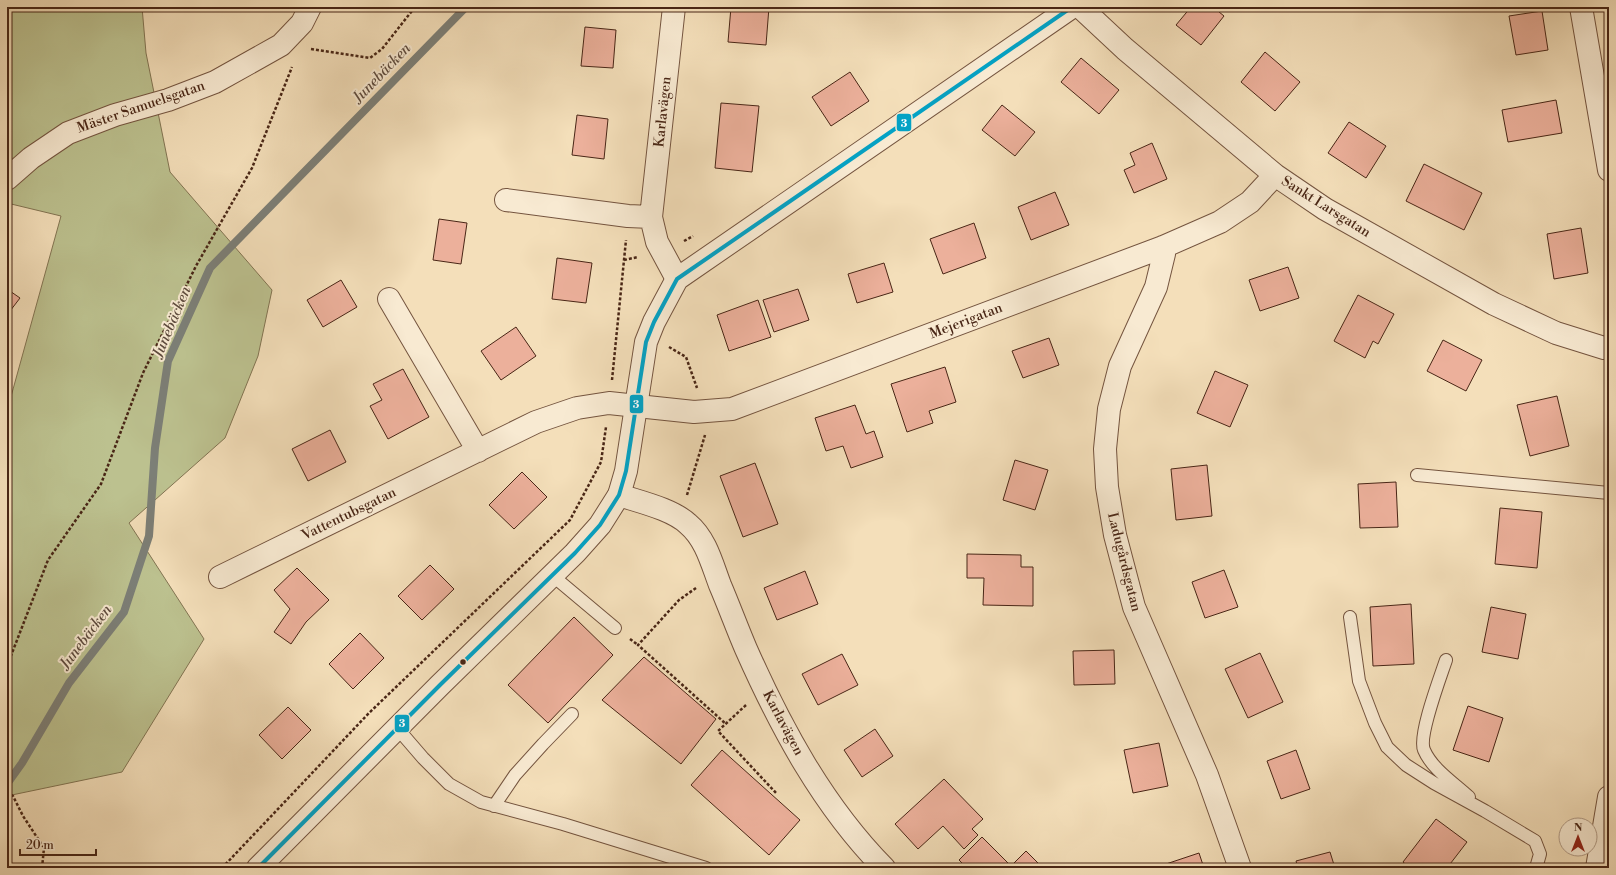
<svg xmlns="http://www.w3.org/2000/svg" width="1616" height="875" viewBox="0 0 1616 875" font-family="'Libre Bodoni',serif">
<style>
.green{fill:#bcc18f;stroke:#827452}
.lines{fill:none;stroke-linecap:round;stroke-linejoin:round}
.stream{stroke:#7c7f77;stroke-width:8}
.building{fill:#ecb09b;stroke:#492616}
.service-casing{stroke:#74543f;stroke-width:14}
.minor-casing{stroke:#74543f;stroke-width:24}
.tertiary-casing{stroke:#74543f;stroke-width:24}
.path{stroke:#492616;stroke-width:2.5;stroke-dasharray:3 2;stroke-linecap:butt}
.service{stroke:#f8ead2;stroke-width:12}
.minor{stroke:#f8ead2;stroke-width:22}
.tertiary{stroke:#f8ead2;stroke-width:22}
.bus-1-casing{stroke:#f8ead2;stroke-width:7}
.bus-1{stroke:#04a2c5;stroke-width:4}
.bus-dot{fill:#492616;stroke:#f8ead2;stroke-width:1.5}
.labels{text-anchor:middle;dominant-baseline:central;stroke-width:4;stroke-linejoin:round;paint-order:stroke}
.street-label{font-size:14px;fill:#492616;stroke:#f8ead2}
.water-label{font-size:15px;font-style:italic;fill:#5e4b3e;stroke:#f8ead2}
.line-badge{stroke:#f8ead2;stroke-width:1.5}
.badge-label{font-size:11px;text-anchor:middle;font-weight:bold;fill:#fff}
</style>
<rect width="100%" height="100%" fill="#f4dfba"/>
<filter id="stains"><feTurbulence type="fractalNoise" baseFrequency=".005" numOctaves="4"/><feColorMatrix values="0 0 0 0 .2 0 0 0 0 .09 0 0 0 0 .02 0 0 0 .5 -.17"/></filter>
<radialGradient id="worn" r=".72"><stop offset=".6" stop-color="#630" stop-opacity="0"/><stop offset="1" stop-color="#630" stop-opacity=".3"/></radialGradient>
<path class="green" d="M7,7H142L146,53L170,172L272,290L258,356L225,438L129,523L204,639L122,772L7,796V411L61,216L7,203Z"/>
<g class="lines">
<path class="stream" d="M7,784L22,763L69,683L124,612L149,536L155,448L168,361L210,268L466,7"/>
</g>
<path class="building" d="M731,7H769L766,45L728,42Z
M1191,7H1213L1224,16L1201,45L1176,25Z
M1542,11L1548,50L1516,55L1509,16Z
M585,27L616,30L613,68L581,66Z
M1265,52L1300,82L1275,111L1241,82Z
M1081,58L1119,90L1099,114L1061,82Z
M850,72L869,101L831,126L812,97Z
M1556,100L1562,133L1508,142L1502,110Z
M721,103L759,106L752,172L715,168Z
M1002,105L1035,132L1015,156L982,130Z
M577,115L608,119L604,159L572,155Z
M1349,122L1386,146L1366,178L1328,153Z
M1152,143L1167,179L1134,193L1124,170L1135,165L1130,153Z
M1424,164L1482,193L1464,230L1406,201Z
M1055,192L1069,225L1031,240L1018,207Z
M439,219L467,223L461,264L433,260Z
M974,223L986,258L943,274L930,239Z
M1581,228L1588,273L1554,279L1547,234Z
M557,258L592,263L586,303L552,299Z
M884,263L893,292L857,303L848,274Z
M1288,267L1299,298L1260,311L1249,280Z
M341,280L357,307L323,327L307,300Z
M7,289L20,298L7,315Z
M798,289L809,320L774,332L763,300Z
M1358,295L1394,314L1378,344L1373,341L1365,358L1334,341Z
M758,300L771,337L729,351L717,315Z
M516,327L536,356L501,380L481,351Z
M1049,338L1059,365L1023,378L1012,351Z
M1443,340L1482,360L1466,391L1427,371Z
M945,367L956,402L929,411L933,423L907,432L891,384Z
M403,369L429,417L388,439L370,406L382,400L373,384Z
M1215,371L1248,385L1230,427L1197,413Z
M1557,396L1569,446L1530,456L1517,405Z
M855,405L866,434L874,431L883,457L851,468L843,446L826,451L815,418Z
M330,430L346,462L308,481L292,449Z
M1015,460L1048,470L1035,510L1003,500Z
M755,463L778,524L743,537L720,476Z
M1207,465L1212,516L1176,520L1171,469Z
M522,472L547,497L514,529L489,505Z
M1396,482L1398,527L1360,528L1358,484Z
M1500,508L1542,512L1537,568L1495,564Z
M967,554L1021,555V567H1033V606L983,605L984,578H967Z
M430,565L454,589L422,620L398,596Z
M297,568L329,600L306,622L291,644L274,632L290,609L274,590Z
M1224,570L1238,607L1205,618L1192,582Z
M805,571L818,604L777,620L764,588Z
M1411,604L1414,664L1373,666L1370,607Z
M1491,607L1526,614L1518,659L1482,652Z
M574,617L613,655L548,723L508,685Z
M360,633L384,658L353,689L329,664Z
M1114,650L1115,684L1074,685L1073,651Z
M1260,653L1283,702L1248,718L1225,669Z
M842,654L858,685L818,705L802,674Z
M644,657L716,719L681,764L602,700Z
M1468,706L1503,718L1489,762L1453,750Z
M288,707L311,730L282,759L259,735Z
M875,729L893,756L862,777L844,750Z
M1159,743L1168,786L1133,793L1124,750Z
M722,750L800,820L769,855L691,785Z
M1296,750L1310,789L1281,799L1267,761Z
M944,779L983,819L972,829L978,835L964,849L943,826L918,849L895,824Z
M1436,819L1467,842L1447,868H1410L1403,862Z
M982,837L1011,866L1026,851L1043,868H967L959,860Z
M1330,852L1335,868H1298L1296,861Z
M1199,853L1204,868H1168L1166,864Z"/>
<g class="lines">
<defs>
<path id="service" d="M1417,475L1609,493
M553,576L615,628
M1350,617L1359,681L1375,723L1387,747L1406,765L1434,783L1485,811L1535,841L1540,854L1536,868
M1446,660C1440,678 1418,736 1424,750C1432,769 1454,783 1469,797
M398,729L423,758L449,784L481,802L563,824L706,868
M494,806L515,775L543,744L572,714"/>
<path id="minor" d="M674,7L651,217L657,242L677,279
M1080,7L1125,49L1275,175L1325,209L1494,304L1556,333L1604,348H1609
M1581,7L1609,170
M7,179L31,158L68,133L115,115L168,100L215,82L281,45L302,23L310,7
M506,200L628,216L651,217
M1163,247L1164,254L1156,287L1120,366L1109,409L1105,449L1107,487L1115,535L1134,607L1207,775L1240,868
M389,299L478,451
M619,495C640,502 672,509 688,524C706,539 712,564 720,585C729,606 737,628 746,649C781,728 823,806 884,868
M220,577L536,422L577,408L609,403L694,412L732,409L1163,247L1220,222L1250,202L1275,175
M1597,868L1609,797"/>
<path id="tertiary" d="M258,868L440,685L575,553L600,525L619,495L626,471L646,342L654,322L677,279L1072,7"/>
</defs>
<use href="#service" class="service-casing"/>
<use href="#minor" class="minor-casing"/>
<use href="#tertiary" class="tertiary-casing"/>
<path class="path" d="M311,49L370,58L382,49L415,7
M684,241L693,236
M624,260L638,257
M669,347L686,357L697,388
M612,380L626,240
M687,495L705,435
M696,588L679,600L638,645L726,724
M630,639L638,645
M7,666L48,560L101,484L143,373L196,266L252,168L292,67
M746,705L718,731L777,794
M7,792L13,796L23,816L44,848L42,868
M7,865L18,868
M222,868L369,713L570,520L601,462L606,427"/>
<use href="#service" class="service"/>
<use href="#minor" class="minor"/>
<use href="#tertiary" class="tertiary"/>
<defs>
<path id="bus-1" d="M258,868L440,685L575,553L600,525L619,495L626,471L646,342L654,322L677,279L1072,7"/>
</defs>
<use href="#bus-1" class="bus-1-casing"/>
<use href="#bus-1" class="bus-1"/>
</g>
<circle class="bus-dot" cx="463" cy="662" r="3.5"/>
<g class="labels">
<g class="street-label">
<text transform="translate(141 107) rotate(-19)">Mäster Samuelsgatan</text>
<text transform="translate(663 112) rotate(-84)">Karlavägen</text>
<text transform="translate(1326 207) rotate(32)">Sankt Larsgatan</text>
<text transform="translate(966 321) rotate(-21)">Mejerigatan</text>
<text transform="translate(349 514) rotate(-26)">Vattentubsgatan</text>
<text transform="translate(1124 562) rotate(76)">Ladugårdsgatan</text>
<text transform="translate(783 723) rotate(62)">Karlavägen</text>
</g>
<g class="water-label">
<text transform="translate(382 73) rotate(-46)">Junebäcken</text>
<text transform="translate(172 322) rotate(-67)">Junebäcken</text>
<text transform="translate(86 637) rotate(-53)">Junebäcken</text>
</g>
</g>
<g class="line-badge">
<rect x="896" y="113" width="16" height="19" rx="4" fill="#04a2c5"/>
<rect x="629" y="394" width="15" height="20" rx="4" fill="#04a2c5"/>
<rect x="394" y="714" width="16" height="19" rx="4" fill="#04a2c5"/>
</g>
<g class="badge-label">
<text x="904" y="127">3</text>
<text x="636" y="408">3</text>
<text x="402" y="727">3</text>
</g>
<rect width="1616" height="875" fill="none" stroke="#f4dfba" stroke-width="24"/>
<rect x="8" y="8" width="1600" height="859" fill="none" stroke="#492616" stroke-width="2"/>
<rect x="12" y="12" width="1592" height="851" fill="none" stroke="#492616"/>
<g transform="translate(1578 837)"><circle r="19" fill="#f8ead2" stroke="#b29c87"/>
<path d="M0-3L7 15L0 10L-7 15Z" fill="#8f2418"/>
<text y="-6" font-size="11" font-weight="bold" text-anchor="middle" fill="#492616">N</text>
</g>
<path d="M20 849v6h76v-6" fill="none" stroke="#492616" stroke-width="2"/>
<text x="26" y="849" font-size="12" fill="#492616" stroke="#f8ead2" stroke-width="3" paint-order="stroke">20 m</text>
<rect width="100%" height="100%" filter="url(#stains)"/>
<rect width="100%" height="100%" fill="url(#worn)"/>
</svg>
